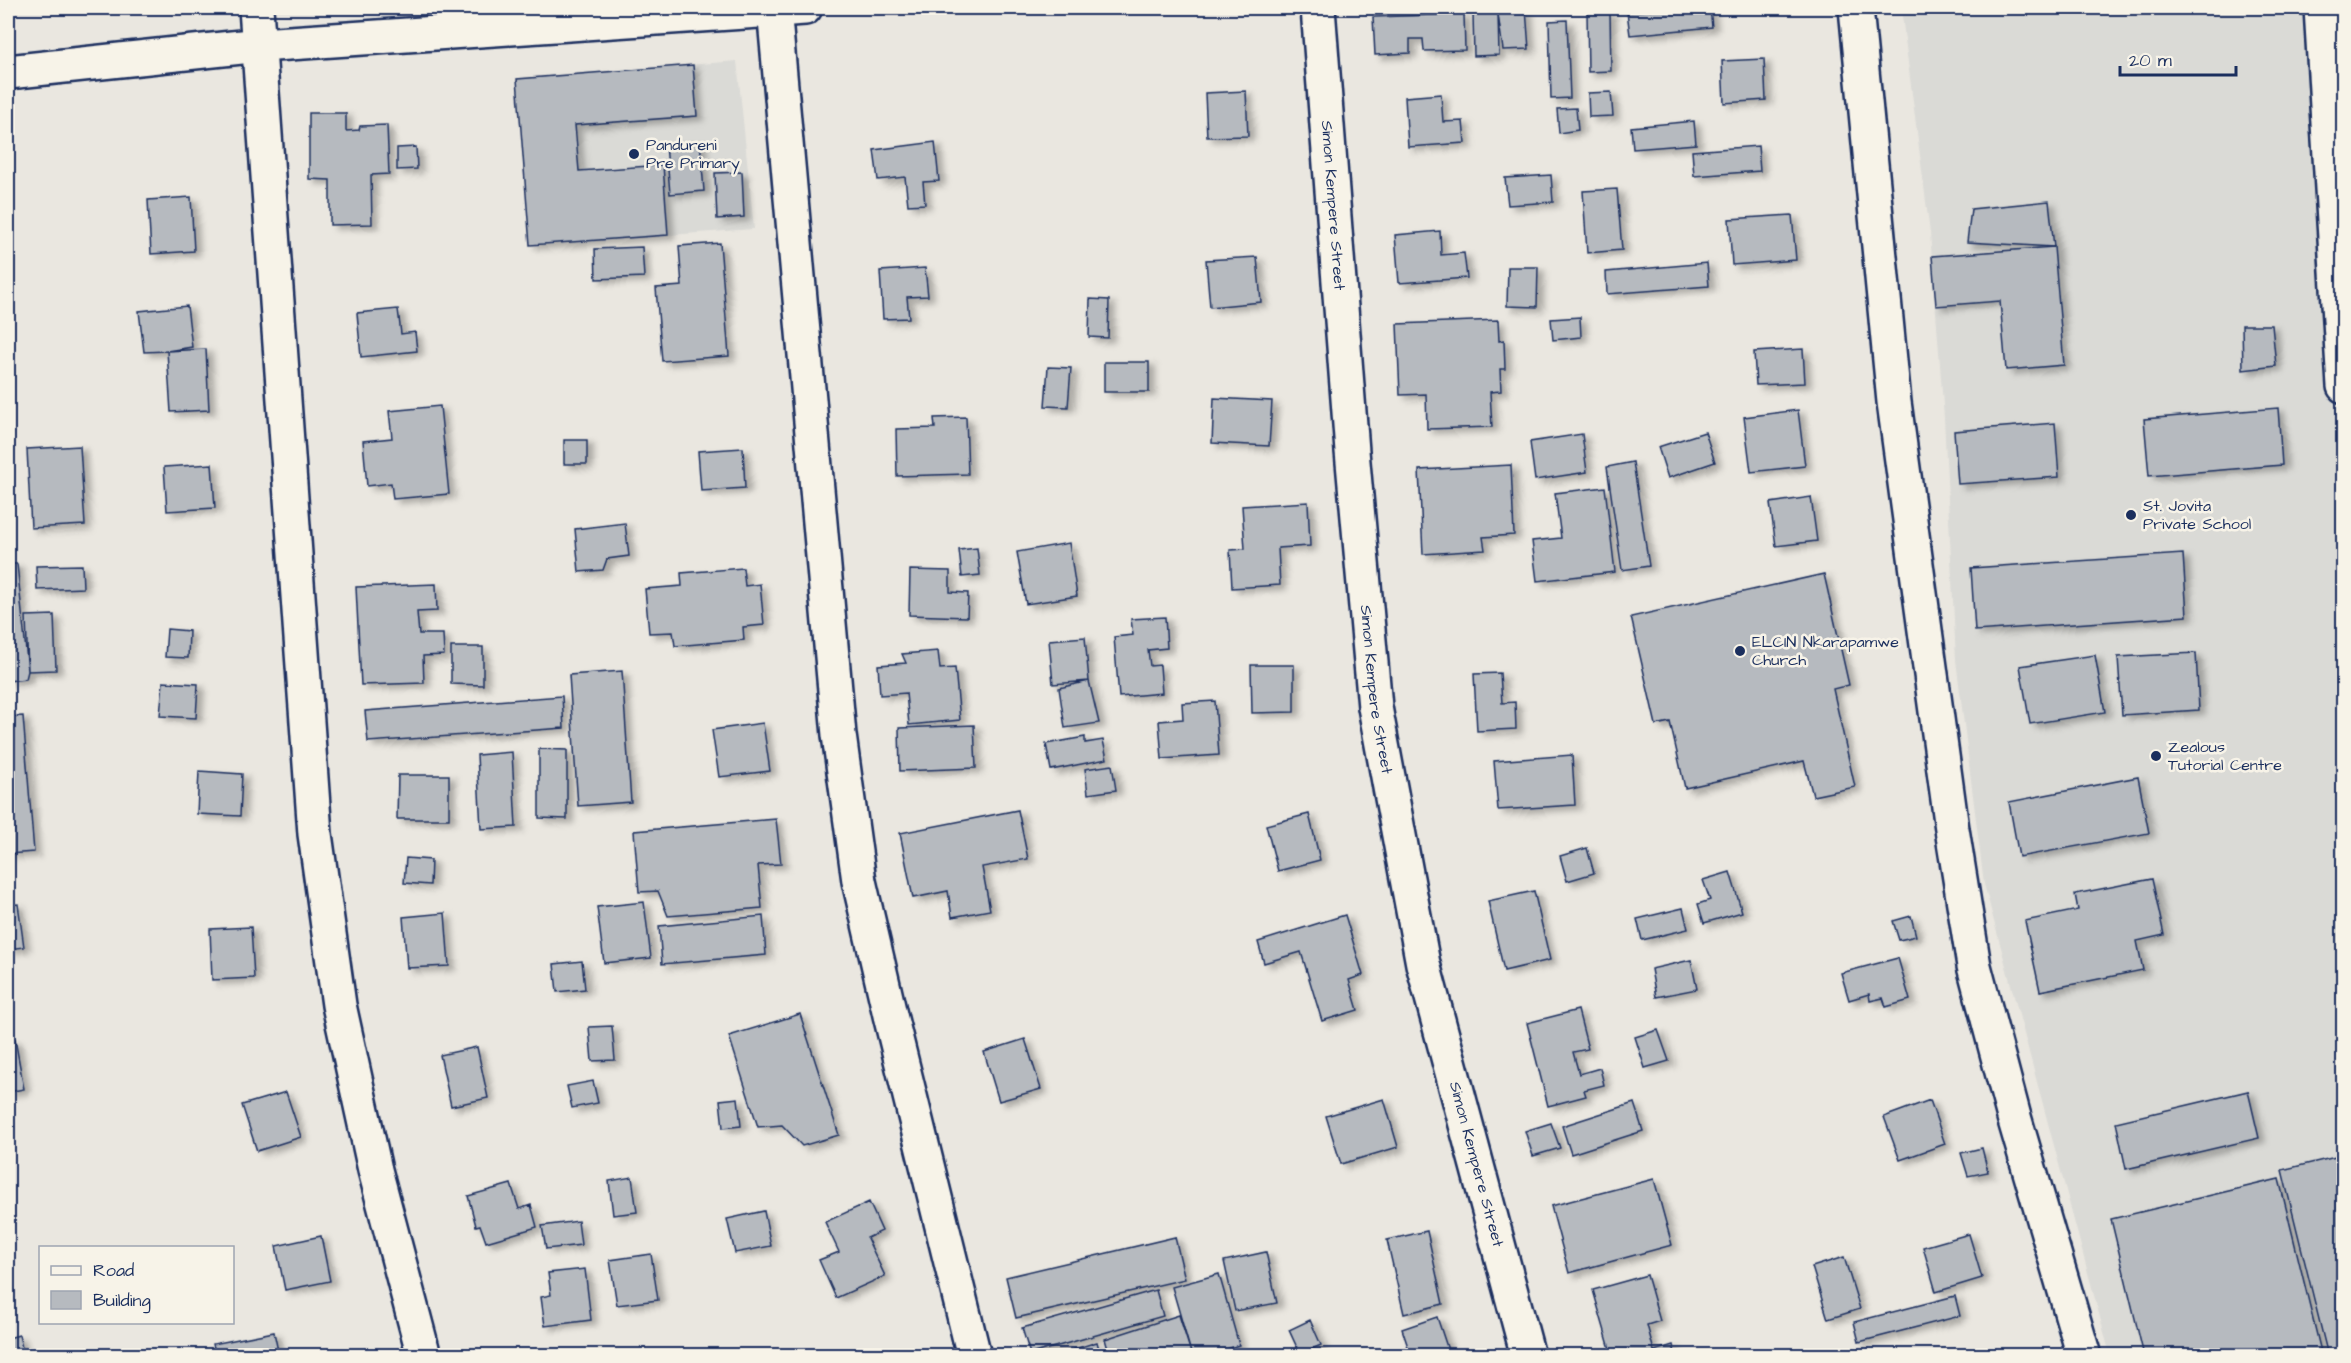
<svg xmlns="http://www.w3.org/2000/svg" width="2351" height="1363" viewBox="0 0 2351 1363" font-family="'Architects Daughter',sans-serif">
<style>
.built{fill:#dadad6}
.building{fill:#b6babf;stroke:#1b2f5e;stroke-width:1.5;filter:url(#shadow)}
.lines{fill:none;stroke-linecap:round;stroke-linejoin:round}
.minor-casing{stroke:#1b2f5e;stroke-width:38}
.minor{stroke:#f7f3e8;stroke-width:33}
.poi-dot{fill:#1b2f5e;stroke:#f7f3e8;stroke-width:2}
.labels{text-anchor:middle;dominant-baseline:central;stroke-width:5;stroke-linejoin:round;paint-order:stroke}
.poi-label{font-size:16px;fill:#1b2f5e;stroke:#f7f3e8;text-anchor:start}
.street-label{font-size:16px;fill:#1b2f5e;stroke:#f7f3e8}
</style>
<defs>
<filter id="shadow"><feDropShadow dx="6" dy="4" stdDeviation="3" flood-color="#0004"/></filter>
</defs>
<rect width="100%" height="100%" fill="#eae7e0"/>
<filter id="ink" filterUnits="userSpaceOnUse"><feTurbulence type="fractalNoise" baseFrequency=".0167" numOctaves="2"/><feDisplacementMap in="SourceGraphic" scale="12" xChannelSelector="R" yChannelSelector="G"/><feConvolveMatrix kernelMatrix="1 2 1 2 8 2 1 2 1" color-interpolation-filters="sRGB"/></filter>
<g filter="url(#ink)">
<path class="built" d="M1901,8H2343V1355H2110L1984,884L1956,660L1944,418L1930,233Z
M737,61L754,229L530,245L517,79Z"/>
<path class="building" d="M1669,8H1710L1712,27L1630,35L1627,12Z
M1526,9L1529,49L1503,50L1498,14Z
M1587,12H1610L1611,71L1588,72Z
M1464,14L1465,50L1424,51L1423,39H1410V53L1375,55L1373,17Z
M1473,14H1498L1499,55L1474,56Z
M1567,20L1570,98L1551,99L1549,21Z
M1764,59L1766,100L1724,103L1722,61Z
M693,65L697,116L575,125L579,171L663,165L668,235L530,245L517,79Z
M1246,91L1248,136L1207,137L1205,93Z
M1611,92L1613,116L1589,117L1588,93Z
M1441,94L1443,122L1463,121L1465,143L1408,147L1405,97Z
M1576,108L1578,130L1559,133L1557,109Z
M309,113H346V131L359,130L360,126L387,125L389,174L371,175L372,224L330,225V180L309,179Z
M1694,121L1696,144L1633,149L1631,127Z
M700,141L704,191L670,194L666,144Z
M935,142L939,181L923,182L925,204L908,205L905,177L878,180L874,150Z
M1758,146L1760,171L1694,176L1692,151Z
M416,147L417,169L397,170V148Z
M742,172L744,217L717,219L715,173Z
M1551,175L1553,202L1508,205L1505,178Z
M1617,189L1622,250L1587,253L1583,191Z
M191,197L194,251L151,254L148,200Z
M2049,201L2054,247L1967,242L1971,209Z
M1792,215L1796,260L1732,265L1729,219Z
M1440,231L1441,255L1464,253L1467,278L1399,283L1395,235Z
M720,243L729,356L662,361L656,288L682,286L679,246Z
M642,247L644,277L596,279L595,249Z
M2054,247L2064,365L2006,370L2000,301L1936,306L1932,256Z
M1257,257L1261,302L1210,307L1206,260Z
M1707,263L1709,286L1607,294L1606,272Z
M1508,267H1538L1537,307L1507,306Z
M925,268L928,296L907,297L909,318L883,319L880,271Z
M1090,299L1109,300L1108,338L1089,337Z
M187,306L192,347L167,351L144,352L139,311Z
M398,309L401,334L415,332L417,351L361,357L357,313Z
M1580,317L1581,337L1553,340L1551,319Z
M1498,320L1499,341L1504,340L1505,369H1500L1501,391L1490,392L1492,427L1427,429L1426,394L1400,395L1397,324Z
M2242,325H2272L2276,366L2243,370Z
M206,349L209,410L171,412L167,351Z
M1803,349L1805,383L1756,385L1754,352Z
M1104,362H1149V392H1104Z
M1048,367L1071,368L1068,407L1045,406Z
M1214,398L1272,401L1269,446L1212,443Z
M440,406L449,494L393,499L391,483L367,486L363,441L392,438L389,411Z
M2278,408L2282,465L2149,476L2144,419Z
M1798,410L1805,466L1751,472L1744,417Z
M966,417L968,474L897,476L896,429L935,428L934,418Z
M2055,423L2059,477L1958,484L1954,431Z
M1705,432L1715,462L1668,478L1658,447Z
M1582,434L1587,472L1535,480L1530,442Z
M564,440H587V464H564Z
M80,446L85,525L31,528L27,449Z
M743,448L745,488L701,491L698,451Z
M1633,462L1649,566L1622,570L1607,467Z
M212,464L215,508L167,511L164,467Z
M1511,465L1514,535L1483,537L1485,550L1423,554L1419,470Z
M1605,487L1615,572L1537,581L1532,541L1561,538L1555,493Z
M1811,497L1817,541L1776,546L1770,503Z
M1308,502L1310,546L1278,548L1280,585L1232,588L1230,550L1245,549L1242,506Z
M625,523L629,556L607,559L603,570L579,572L575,529Z
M1069,543L1077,596L1026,604L1017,552Z
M977,548L980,575L962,577L959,550Z
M2183,554L2187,616L1975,631L1971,568Z
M8,564H17L28,671L26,679L8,681Z
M82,565L83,588L37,590L36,566Z
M743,568L745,586L760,584L764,625L743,627L744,640L675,646L673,632L649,633L645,589L682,586L681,573Z
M910,570L950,571V592L968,593L967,617L909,615Z
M1824,574L1849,685L1833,689L1855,787L1813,796L1804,761L1685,788L1670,722L1656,725L1631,617Z
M436,584L437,611L417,612L419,634H443L444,655L423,656L424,683L361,685L356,587Z
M54,615L56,670L28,671L26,616Z
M1165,617L1167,648L1148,650L1150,666L1160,665L1162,693L1119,697L1114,637L1133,635L1131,619Z
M167,629L189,631L188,658L165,657Z
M1085,637L1089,681L1053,684L1049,640Z
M451,647H483V685L451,684Z
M938,651L940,669L955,668L960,720L909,725L906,693L880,695L878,665L906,663L902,654Z
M2196,653L2199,710L2122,715L2118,657Z
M2095,655L2105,712L2030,724L2020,666Z
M1251,665H1294V712L1252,713Z
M622,671L631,802L578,806L569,675Z
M1500,673L1502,703L1515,702L1516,729L1477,731L1474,674Z
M1089,681L1099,723L1065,728L1059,688Z
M163,682L198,684L196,718L160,716Z
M562,696L564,728L368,742L365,711Z
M1215,701L1219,755L1162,759L1159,721L1183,719L1182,703Z
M23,716L34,852L8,854V717Z
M763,723L770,771L719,777L712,730Z
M974,725L976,768L900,771L899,728Z
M1085,737V743L1103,740L1107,759L1051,770L1046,744Z
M539,749L567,750V819L539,818Z
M512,752L516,827L481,829L477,755Z
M1572,755L1575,805L1498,810L1494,761Z
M1112,765L1116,790L1088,794L1085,769Z
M199,771L242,774L240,816L197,814Z
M398,775H449V819H397Z
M2138,777L2149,833L2019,857L2009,802Z
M1018,810L1028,859L982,867L990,910L952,917L948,891L913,898L900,833Z
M1309,814L1320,860L1278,871L1266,825Z
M776,819L781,864L758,865L762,908L668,916L658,891L639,892L634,831Z
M1587,848L1594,873L1567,881L1560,856Z
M406,858L431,860L430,885L404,883Z
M1730,872L1742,912L1704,923L1698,904L1710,900L1703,880Z
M2152,879L2164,935L2137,941L2143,970L2040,991L2025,921L2078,910L2075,894Z
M1534,891L1550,960L1504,971L1488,901Z
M644,902L651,958L604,963L597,907Z
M18,904L24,947L8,949V905Z
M1683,908L1688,929L1642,940L1637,919Z
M445,913L449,966L407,968L403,917Z
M1345,915L1363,975L1349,980L1358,1010L1322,1021L1301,952L1264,963L1258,942Z
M763,916L766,955L662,964L659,926Z
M1911,916L1916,936L1899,940L1893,921Z
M251,927L254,978L212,980L210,929Z
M1898,958L1910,1000L1886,1007L1883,998L1870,1001L1869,994L1849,1000L1841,973Z
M1691,960L1697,989L1656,997L1651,969Z
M582,961L585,989L557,992L554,964Z
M1578,1010L1588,1049L1573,1052L1579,1074L1600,1068L1604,1085L1584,1090L1586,1096L1548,1106L1527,1023Z
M800,1014L839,1135L802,1146L782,1125L758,1127L729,1036Z
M2344,1020V1042L2338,1021Z
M612,1026L615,1060L592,1061L589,1027Z
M1658,1030L1669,1061L1645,1068L1635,1037Z
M15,1039L24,1089L8,1092V1041Z
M1025,1039L1041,1089L999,1101L984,1052Z
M477,1047L488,1098L451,1106L440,1055Z
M593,1081L598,1103L572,1108L567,1086Z
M2248,1091L2259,1138L2126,1169L2116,1122Z
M286,1092L301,1137L257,1151L242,1105Z
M738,1098L741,1126L723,1128L720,1100Z
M1384,1099L1398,1147L1341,1164L1326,1116Z
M1930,1100L1945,1144L1900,1160L1884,1117Z
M1634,1103L1643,1131L1571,1154L1562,1126Z
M1551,1123L1560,1148L1533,1156L1525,1131Z
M1982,1148L1988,1172L1968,1176L1961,1153Z
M2344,1155V1356H2328L2282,1170Z
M632,1177L637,1212L613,1215L609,1181Z
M1654,1179L1672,1245L1569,1273L1551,1206Z
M2279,1179L2322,1356H2144L2111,1219Z
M511,1184L519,1209L531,1205L537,1227L486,1242L480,1225L476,1226L468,1196Z
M869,1202L882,1231L867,1238L885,1276L836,1298L819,1260L839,1252L825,1222Z
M764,1211L771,1246L735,1253L727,1219Z
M578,1221L581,1245L546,1249L542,1226Z
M1427,1231L1443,1304L1404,1314L1387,1240Z
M1969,1234L1982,1278L1936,1292L1923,1247Z
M321,1236L330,1281L285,1290L276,1246Z
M1175,1237L1185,1279L1016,1318L1006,1277Z
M1266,1252L1277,1303L1235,1311L1224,1261Z
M651,1254L658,1300L617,1305L610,1260Z
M1844,1257L1860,1309L1828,1319L1812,1267Z
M585,1269L591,1320L545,1326L541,1297L551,1295L548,1273Z
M1219,1274L1239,1345L1205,1356H1192L1172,1287Z
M1647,1275L1660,1321L1647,1325L1654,1351L1673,1345L1676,1356H1612L1593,1290Z
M1156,1290L1163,1316L1030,1354L1022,1328Z
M1955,1296L1960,1316L1859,1342L1854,1322Z
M1179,1315L1192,1356H1110L1105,1339Z
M1437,1317L1450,1356H1411L1402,1329Z
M1310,1320L1321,1345L1300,1354L1289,1330Z
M274,1332L279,1356H216L213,1344Z
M19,1335L24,1356H8V1338Z
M1097,1342L1101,1356H1052Z
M899,1349L901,1356H878V1355Z"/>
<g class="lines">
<defs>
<g id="minor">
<path d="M256,8L315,834L339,1005L375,1170L424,1356"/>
<path d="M774,8L839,735L859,881L890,1015L974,1356"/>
<path id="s1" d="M1318,8L1352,451L1375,707L1423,964L1528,1356"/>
<path d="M1856,8L1894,402L1952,829L1974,966L2014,1117L2084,1356"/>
<path d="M2321,8L2344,386"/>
<path d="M8,72L260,45L805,8"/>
</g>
</defs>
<use href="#minor" class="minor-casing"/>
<use href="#minor" class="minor"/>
</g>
</g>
<g class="poi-dot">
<circle cx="634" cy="154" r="6"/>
<circle cx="2131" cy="515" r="6"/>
<circle cx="1740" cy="651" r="6"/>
<circle cx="2156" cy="756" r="6"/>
</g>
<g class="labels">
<g class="poi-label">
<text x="646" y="145">Pandureni<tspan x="646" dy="18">Pre Primary</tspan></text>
<text x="2143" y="506">St. Jovita<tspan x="2143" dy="18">Private School</tspan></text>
<text x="1752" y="642">ELCIN Nkarapamwe<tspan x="1752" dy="18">Church</tspan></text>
<text x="2168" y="747">Zealous<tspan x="2168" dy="18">Tutorial Centre</tspan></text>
</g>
<g class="street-label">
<text stroke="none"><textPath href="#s1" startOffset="198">Simon Kempere Street</textPath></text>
<text stroke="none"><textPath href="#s1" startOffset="684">Simon Kempere Street</textPath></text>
<text stroke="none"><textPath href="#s1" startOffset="1170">Simon Kempere Street</textPath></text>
</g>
</g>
<rect width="2351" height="1363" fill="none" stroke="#f7f3e8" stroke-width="30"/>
<rect x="15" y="15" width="2321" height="1333" fill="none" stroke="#1b2f5e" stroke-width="2" filter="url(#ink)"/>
<rect x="39" y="1246" width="195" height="78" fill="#f7f3e8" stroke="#9fa5b1" stroke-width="1.5"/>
<rect x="51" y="1266" width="30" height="9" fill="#f7f3e8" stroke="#9fa5b1" stroke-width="1.5"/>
<text x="93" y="1276" font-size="18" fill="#1b2f5e">Road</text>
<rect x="51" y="1291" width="30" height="18" fill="#b6babf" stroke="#9fa5b1" stroke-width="1.5"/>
<text x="93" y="1306" font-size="18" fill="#1b2f5e">Building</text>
<path d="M2120 66v9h116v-9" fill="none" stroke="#1b2f5e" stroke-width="3"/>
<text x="2129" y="66" font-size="18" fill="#1b2f5e" stroke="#f7f3e8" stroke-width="4.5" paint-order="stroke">20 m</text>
</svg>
